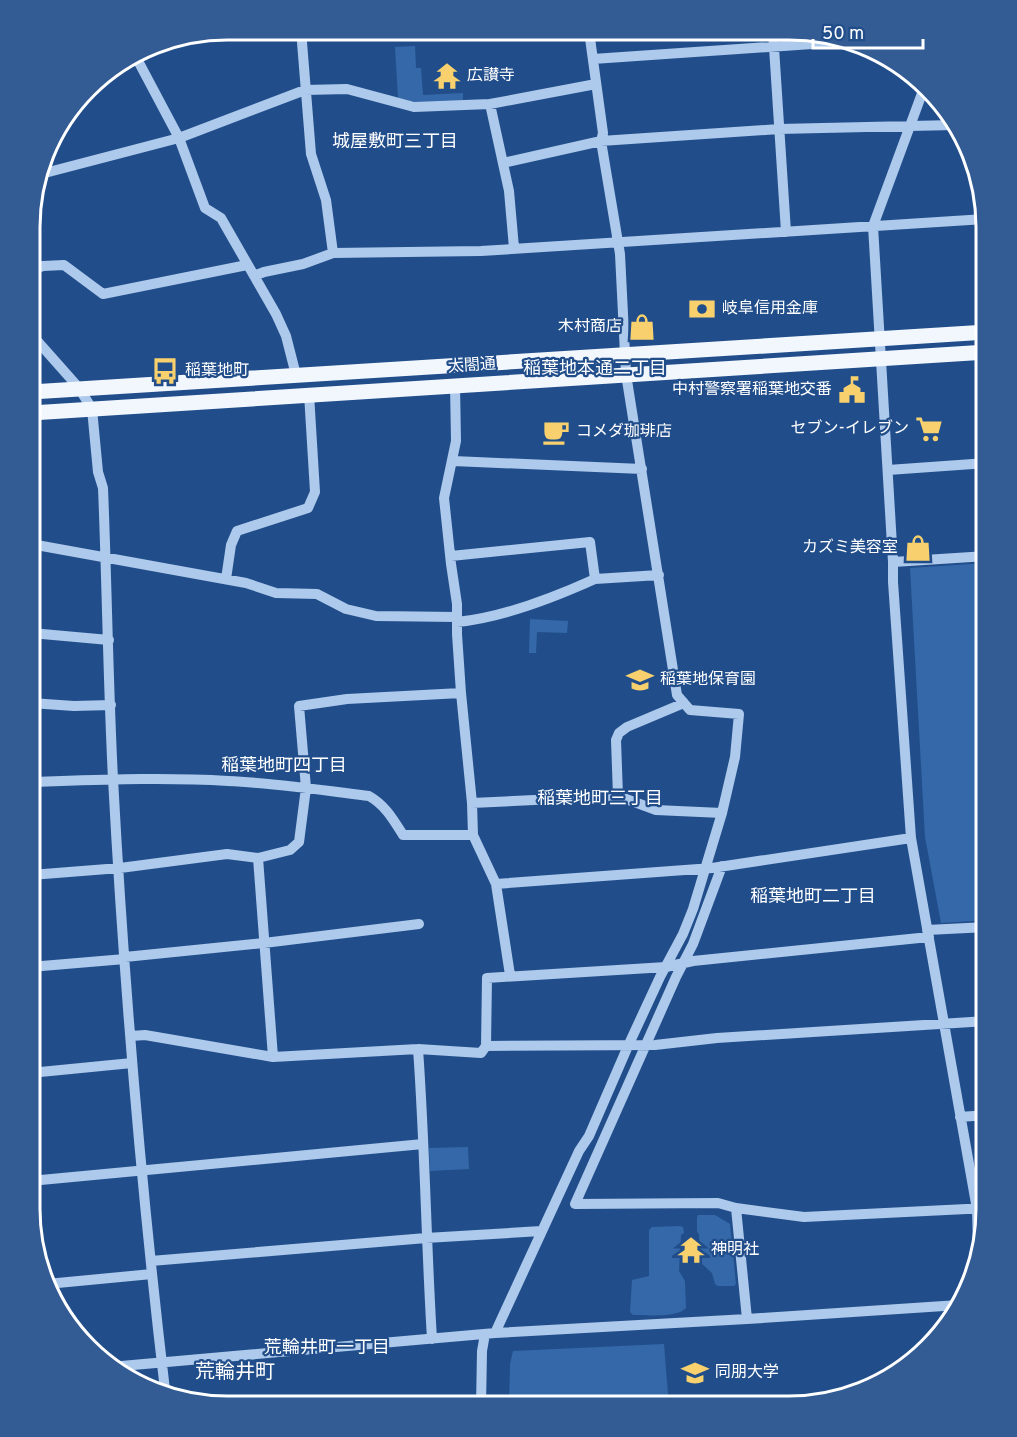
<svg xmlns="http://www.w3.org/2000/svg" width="1017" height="1437" viewBox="0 0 1017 1437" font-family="Overpass,'Noto Sans JP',sans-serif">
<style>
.green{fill:#3468a8}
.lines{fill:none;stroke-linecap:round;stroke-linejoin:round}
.minor{stroke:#adc9eb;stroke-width:10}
.major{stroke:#f2f7fe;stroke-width:15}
.labels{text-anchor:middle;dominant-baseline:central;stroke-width:4.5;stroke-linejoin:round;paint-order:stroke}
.poi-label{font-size:16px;fill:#fff;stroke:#214e8b;text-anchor:start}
.street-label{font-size:16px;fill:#fff;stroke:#214e8b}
.neighbourhood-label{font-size:18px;fill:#fff;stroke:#214e8b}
.quarter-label{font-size:20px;fill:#fff;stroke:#214e8b}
.rim{fill:none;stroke:#fff;stroke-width:3}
</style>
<rect width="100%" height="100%" fill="#214e8b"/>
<path class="green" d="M415,46L416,68H421L423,95L463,93V101L415,102L398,98L395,47Z
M987,563V920L941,923L925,837L910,568Z
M530,619L568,621L567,633L537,632L536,653H529Z
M468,1147L469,1169L430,1171L429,1148Z
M698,1215H715L730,1224L736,1284L734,1286H718L715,1284L712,1273L700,1262L699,1234L697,1232V1218Z
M680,1226L683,1227L684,1233L681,1235L679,1271L685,1281L686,1308C678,1318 646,1315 633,1315L630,1312L632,1280L649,1276V1230L652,1227Z
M664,1344L669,1407L509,1406L510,1364L513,1351Z"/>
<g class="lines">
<path class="minor" d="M301,30L311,154L326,200L333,253
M773,32L786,232
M136,57L179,138L205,208L221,218L276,314L286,336L296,375
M593,59L841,42
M924,88L873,226L893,562V582L911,838L977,1209L978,1248
M490,104L509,191L514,248
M503,163L601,141L779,129L954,125
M41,174L179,138L305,90L347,89L414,107L490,104L596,84
M32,270L43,266L64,265L103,294L247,265
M254,276L264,272L303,264L333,253L481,251L985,219
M32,335L79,388L92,409L98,472L103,488C107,585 108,682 113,779C124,983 141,1187 165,1390
M455,385L456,441L444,498L451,564L457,604V634L461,693L472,803L473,835L496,884L510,975
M453,461L642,469
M888,470L987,463
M31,544L246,583L276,593L317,594L346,609L376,616L457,617
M451,556L590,542L595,579C555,597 501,618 457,622
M893,562L987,556
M226,579L231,545L237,531L308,508L315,492L309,394
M595,579L659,575
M31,633L109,640
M31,703L74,706L111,705
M31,782C96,780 162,777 228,781C275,783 322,790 369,796C385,805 393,819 403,835H473
M618,796L616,740L619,733L627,727L684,703
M472,803L618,796L656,810L722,813
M258,858L290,850L299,842L306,788L299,706L347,699L461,693
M722,866L693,944L676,977L575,1204L718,1203L736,1208L804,1217L987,1208
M31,875L120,868L227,854L258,858L273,1057
M496,884L712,868L911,838
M927,930L987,927
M125,957L264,943L419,924
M30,967L125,959
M131,1036L145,1035L273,1057L418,1049L481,1053L486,1046L655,1045L717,1038L987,1021
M486,1046L487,978L666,967L693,961L929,937
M418,1049C425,1145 426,1242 432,1339
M30,1073L132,1063
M960,1117L987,1115
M30,1181L423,1144
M736,1208L747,1319
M151,1261L426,1238L541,1231
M47,1284L152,1274
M495,1333L579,1151L589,1136L628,1046L660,977L683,934L693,909L722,813L735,757L739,714L690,710L677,695L626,374L620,254L601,141L603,133L589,31
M110,1367L495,1333L747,1319L959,1305
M481,1406L482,1351L485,1334"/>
<path class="major" d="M31,392L987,332
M31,413L987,352"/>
</g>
<defs>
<symbol id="temple-bare" viewBox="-9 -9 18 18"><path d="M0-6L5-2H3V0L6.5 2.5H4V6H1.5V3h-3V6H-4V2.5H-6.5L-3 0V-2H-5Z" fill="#f8d16e" stroke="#214e8b" stroke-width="2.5" paint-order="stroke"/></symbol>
<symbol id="bank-bare" viewBox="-9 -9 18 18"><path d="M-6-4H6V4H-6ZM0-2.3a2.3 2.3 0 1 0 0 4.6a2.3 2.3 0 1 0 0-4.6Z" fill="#f8d16e" stroke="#214e8b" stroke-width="2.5" paint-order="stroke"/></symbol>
<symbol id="shop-bare" viewBox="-9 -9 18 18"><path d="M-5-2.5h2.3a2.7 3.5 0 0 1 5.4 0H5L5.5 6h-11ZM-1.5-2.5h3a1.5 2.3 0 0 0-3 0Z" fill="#f8d16e" stroke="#214e8b" stroke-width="2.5" paint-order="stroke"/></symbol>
<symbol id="bus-bare" viewBox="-9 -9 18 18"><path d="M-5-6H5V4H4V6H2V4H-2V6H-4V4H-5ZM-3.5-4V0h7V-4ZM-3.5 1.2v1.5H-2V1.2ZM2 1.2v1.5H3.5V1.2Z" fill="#f8d16e" stroke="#214e8b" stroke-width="2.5" paint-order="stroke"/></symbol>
<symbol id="civic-bare" viewBox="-9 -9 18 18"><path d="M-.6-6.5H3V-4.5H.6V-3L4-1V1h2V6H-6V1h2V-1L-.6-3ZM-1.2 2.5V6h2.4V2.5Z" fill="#f8d16e" stroke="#214e8b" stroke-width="2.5" paint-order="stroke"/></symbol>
<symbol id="supermarket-bare" viewBox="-9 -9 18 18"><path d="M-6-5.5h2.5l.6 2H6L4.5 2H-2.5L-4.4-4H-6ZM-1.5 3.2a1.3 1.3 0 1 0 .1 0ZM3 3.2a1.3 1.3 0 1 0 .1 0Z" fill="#f8d16e" stroke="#214e8b" stroke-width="2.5" paint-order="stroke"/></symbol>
<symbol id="cafe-bare" viewBox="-9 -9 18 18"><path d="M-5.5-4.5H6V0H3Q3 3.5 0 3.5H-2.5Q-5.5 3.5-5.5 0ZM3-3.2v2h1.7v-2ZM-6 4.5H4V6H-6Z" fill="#f8d16e" stroke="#214e8b" stroke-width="2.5" paint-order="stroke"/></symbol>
<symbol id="school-bare" viewBox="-9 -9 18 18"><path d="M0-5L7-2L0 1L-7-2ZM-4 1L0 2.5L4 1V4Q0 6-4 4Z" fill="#f8d16e" stroke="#214e8b" stroke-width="2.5" paint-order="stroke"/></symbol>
<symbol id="university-bare" viewBox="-9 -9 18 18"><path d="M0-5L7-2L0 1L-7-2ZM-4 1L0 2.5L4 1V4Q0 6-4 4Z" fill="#f8d16e" stroke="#214e8b" stroke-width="2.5" paint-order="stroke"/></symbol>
</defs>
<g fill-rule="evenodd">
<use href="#temple-bare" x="428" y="57" width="38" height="38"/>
<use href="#bank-bare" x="683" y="290" width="38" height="38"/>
<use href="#shop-bare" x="623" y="308" width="38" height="38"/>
<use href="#bus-bare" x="146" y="352" width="38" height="38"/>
<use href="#civic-bare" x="833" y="371" width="38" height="38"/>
<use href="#supermarket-bare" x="910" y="410" width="38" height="38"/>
<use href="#cafe-bare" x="537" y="413" width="38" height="38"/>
<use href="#shop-bare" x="899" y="529" width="38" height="38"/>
<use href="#school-bare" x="621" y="661" width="38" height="38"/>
<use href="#temple-bare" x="672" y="1231" width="38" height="38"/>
<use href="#university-bare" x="676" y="1354" width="38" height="38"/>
</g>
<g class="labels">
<g class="poi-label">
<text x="467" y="76">広讃寺</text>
<text x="722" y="309">岐阜信用金庫</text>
<text x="622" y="327" text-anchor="end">木村商店</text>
<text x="185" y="371">稲葉地町</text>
<text x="832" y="390" text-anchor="end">中村警察署稲葉地交番</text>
<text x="909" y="429" text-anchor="end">セブン-イレブン</text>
<text x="576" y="432">コメダ珈琲店</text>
<text x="898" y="548" text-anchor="end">カズミ美容室</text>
<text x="660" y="680">稲葉地保育園</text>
<text x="711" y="1250">神明社</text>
<text x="715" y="1373">同朋大学</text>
</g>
<g class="street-label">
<text transform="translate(472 366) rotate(-4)">太閤通</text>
</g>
<g class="neighbourhood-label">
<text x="395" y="142">城屋敷町三丁目</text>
<text x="595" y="369">稲葉地本通二丁目</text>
<text x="284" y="766">稲葉地町四丁目</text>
<text x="600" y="799">稲葉地町三丁目</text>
<text x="813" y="897">稲葉地町二丁目</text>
<text x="327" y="1348">荒輪井町一丁目</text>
</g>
<g class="quarter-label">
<text x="235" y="1373">荒輪井町</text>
</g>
</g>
<path d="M0 0H1017V1437H0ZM227 40H789A187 187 0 0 1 976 227V1209A187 187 0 0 1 789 1396H227A187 187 0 0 1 40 1209V227A187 187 0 0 1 227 40Z" fill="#335c94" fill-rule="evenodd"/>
<path class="rim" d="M227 40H789A187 187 0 0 1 976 227V1209A187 187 0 0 1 789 1396H227A187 187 0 0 1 40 1209V227A187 187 0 0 1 227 40Z"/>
<path d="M813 39v9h110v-9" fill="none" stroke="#ffffff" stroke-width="3"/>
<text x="822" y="39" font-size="18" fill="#ffffff" stroke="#214e8b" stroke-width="4.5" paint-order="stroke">50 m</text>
</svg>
